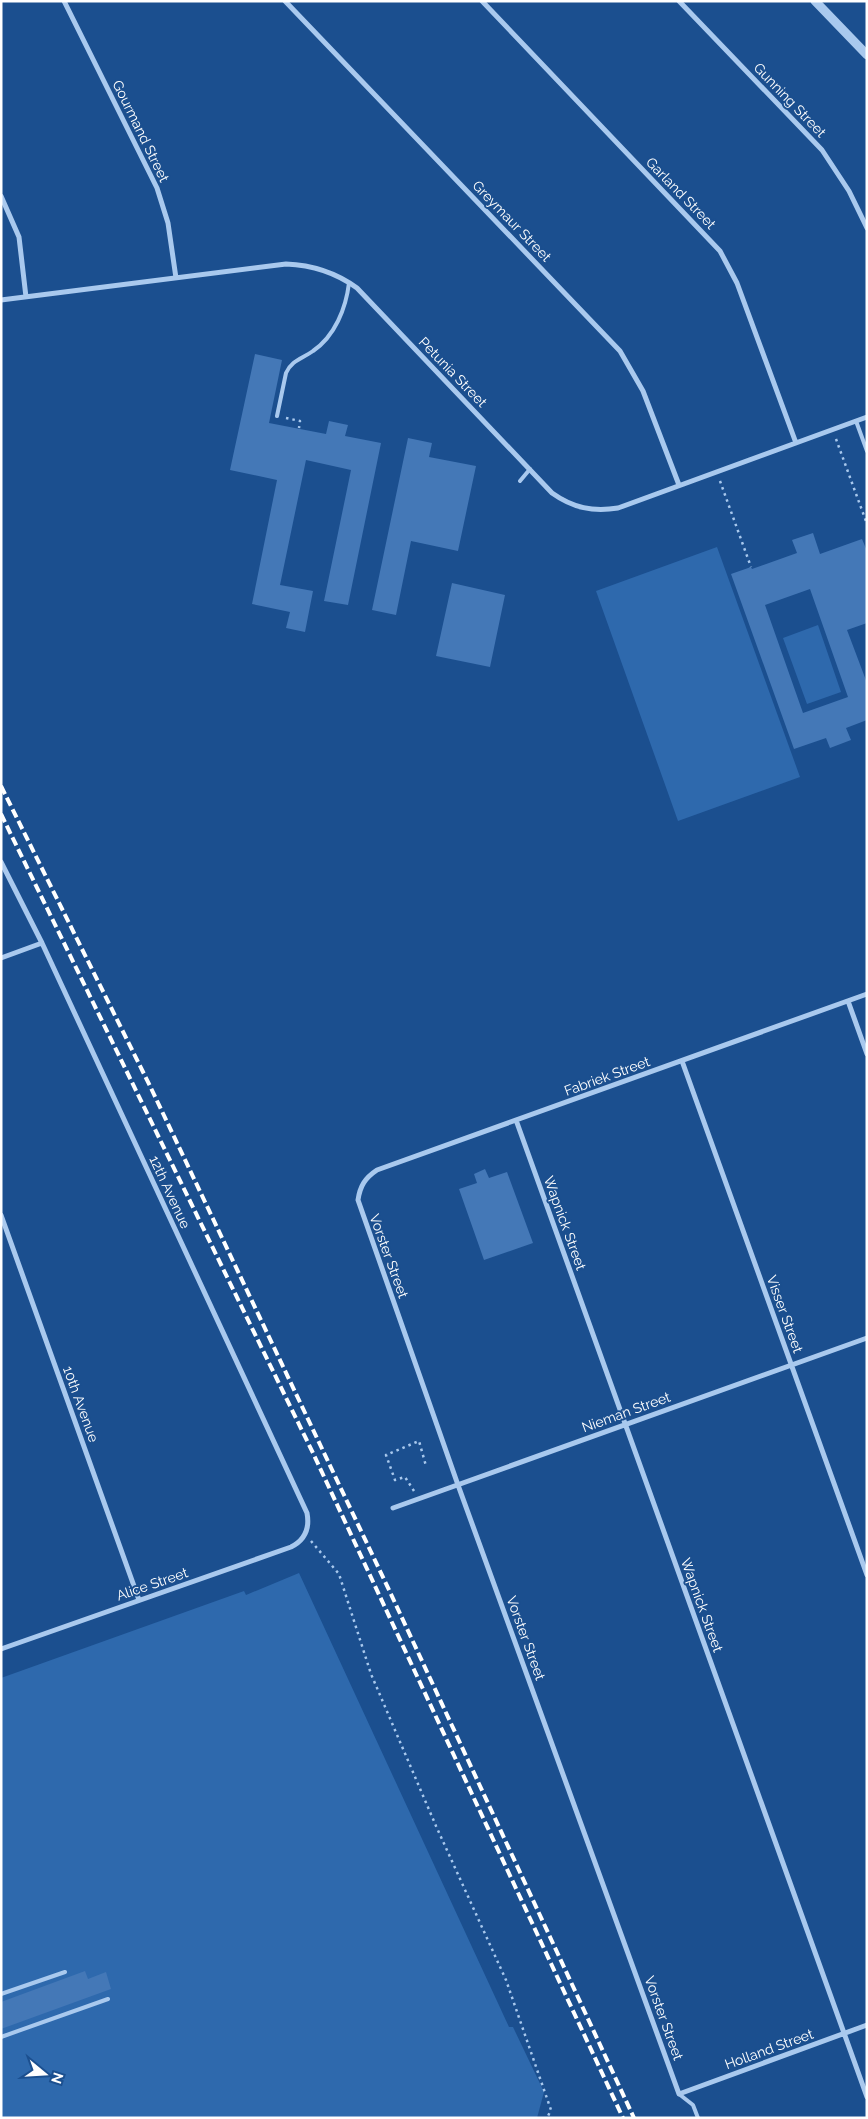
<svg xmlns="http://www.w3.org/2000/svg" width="868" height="2119" viewBox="0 0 868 2119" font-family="Raleway,sans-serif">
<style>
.park{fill:#2e69ad}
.building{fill:#4478b7;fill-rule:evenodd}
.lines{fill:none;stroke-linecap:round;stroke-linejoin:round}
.path{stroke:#a9c9ee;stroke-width:2.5;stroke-dasharray:2.5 4;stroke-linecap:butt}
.service{stroke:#a9c9ee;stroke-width:4}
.minor{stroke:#a9c9ee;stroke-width:5}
.tertiary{stroke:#a9c9ee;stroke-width:9}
.rail{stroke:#fff;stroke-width:4;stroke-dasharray:9 4;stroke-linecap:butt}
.labels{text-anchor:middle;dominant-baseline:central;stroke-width:4;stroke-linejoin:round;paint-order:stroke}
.street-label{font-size:14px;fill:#fff;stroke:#1b4f8f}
</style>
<rect width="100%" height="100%" fill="#1b4f8f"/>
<path class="park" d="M717,547L800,777L678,821L596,591Z
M818,625L841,692L807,704L783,638Z
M299,1573L509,2027H513L544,2092L537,2118H1V1678L244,1591L246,1595Z"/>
<path class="building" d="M255,354L282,360L269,423L326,434L329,421L348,425L345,436L381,443L348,605L324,601L351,470L306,460L280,585L313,591L305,632L286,628L290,612L252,604L277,480L230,470Z
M408,438L432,443L429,457L476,466L458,551L411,541L396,615L372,610Z
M813,533L820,554L862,539L867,551V623L847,630L867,683V720L846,728L851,740L830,748L826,738L794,749L731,574L751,567L752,569L797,553L792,540ZM810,589L848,697L803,713L765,605Z
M452,583L505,595L490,667L436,656Z
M485,1169L489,1178L507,1172L533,1243L484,1260L459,1189L477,1183L474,1174Z
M85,1971L88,1979L106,1972L111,1989L1,2029V2002Z"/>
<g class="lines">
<path class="path" d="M286,418L300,421L299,428
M836,439L867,524
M720,481L751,567
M414,1491L405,1477L395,1480L386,1455L419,1441L426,1466
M311,1541L339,1574L371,1674L436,1826L506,1980L551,2110L547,2118"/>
<path class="service" d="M277,416L286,373C292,360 302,359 313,351C335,336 346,308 349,283
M856,421L867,451
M520,481L530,469
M1,1994L65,1972
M1,2037L108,1999
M679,2094L693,2105L698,2118"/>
<path class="minor" d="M64,1L157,188L168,223L176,278
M285,1L620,351L643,391L679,485
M482,1L720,251L737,283L796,443
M679,1L822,150L849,191L867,228
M1,196L19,237L26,297
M1,300L286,264C313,265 335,272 357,288L552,493C573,508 593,512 618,508L867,417
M1,862L42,943L307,1513C310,1529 305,1540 291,1547L1,1649
M1,958L42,943
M867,994L377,1170C365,1178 360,1186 358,1200L458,1485L679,2094L867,2025
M848,1001L867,1054
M682,1061L867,1575
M516,1120L867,2097
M1,1215L139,1600
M393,1508L867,1338"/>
<path class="tertiary" d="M815,1L867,55"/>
<path class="rail" d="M1,786L150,1086L390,1592L634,2118
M1,814L313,1453L623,2118"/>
</g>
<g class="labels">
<g class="street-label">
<text transform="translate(790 100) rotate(46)">Gunning Street</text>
<text transform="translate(141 131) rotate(64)">Gourmand Street</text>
<text transform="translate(681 193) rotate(46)">Garland Street</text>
<text transform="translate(512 221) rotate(46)">Greymaur Street</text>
<text transform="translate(453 372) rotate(46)">Petunia Street</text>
<text transform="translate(607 1076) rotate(-20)">Fabriek Street</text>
<text transform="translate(170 1192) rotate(65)">12th Avenue</text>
<text transform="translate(565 1223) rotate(70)">Wapnick Street</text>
<text transform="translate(389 1256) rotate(70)">Vorster Street</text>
<text transform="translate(785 1314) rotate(70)">Visser Street</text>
<text transform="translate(81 1404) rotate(70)">10th Avenue</text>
<text transform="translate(626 1412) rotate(-20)">Nieman Street</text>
<text transform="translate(152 1584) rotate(-19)">Alice Street</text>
<text transform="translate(702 1605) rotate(70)">Wapnick Street</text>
<text transform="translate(526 1638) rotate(70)">Vorster Street</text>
<text transform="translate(664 2018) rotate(70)">Vorster Street</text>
<text transform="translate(769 2049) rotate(-20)">Holland Street</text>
</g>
</g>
<rect width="868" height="2119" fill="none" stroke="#ffffff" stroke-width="5"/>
<g transform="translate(45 2074) rotate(108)" stroke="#1b4f8f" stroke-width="4" paint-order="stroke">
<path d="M0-4L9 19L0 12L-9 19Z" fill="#ffffff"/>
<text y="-8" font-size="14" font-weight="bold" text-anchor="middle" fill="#ffffff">N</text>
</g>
</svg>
